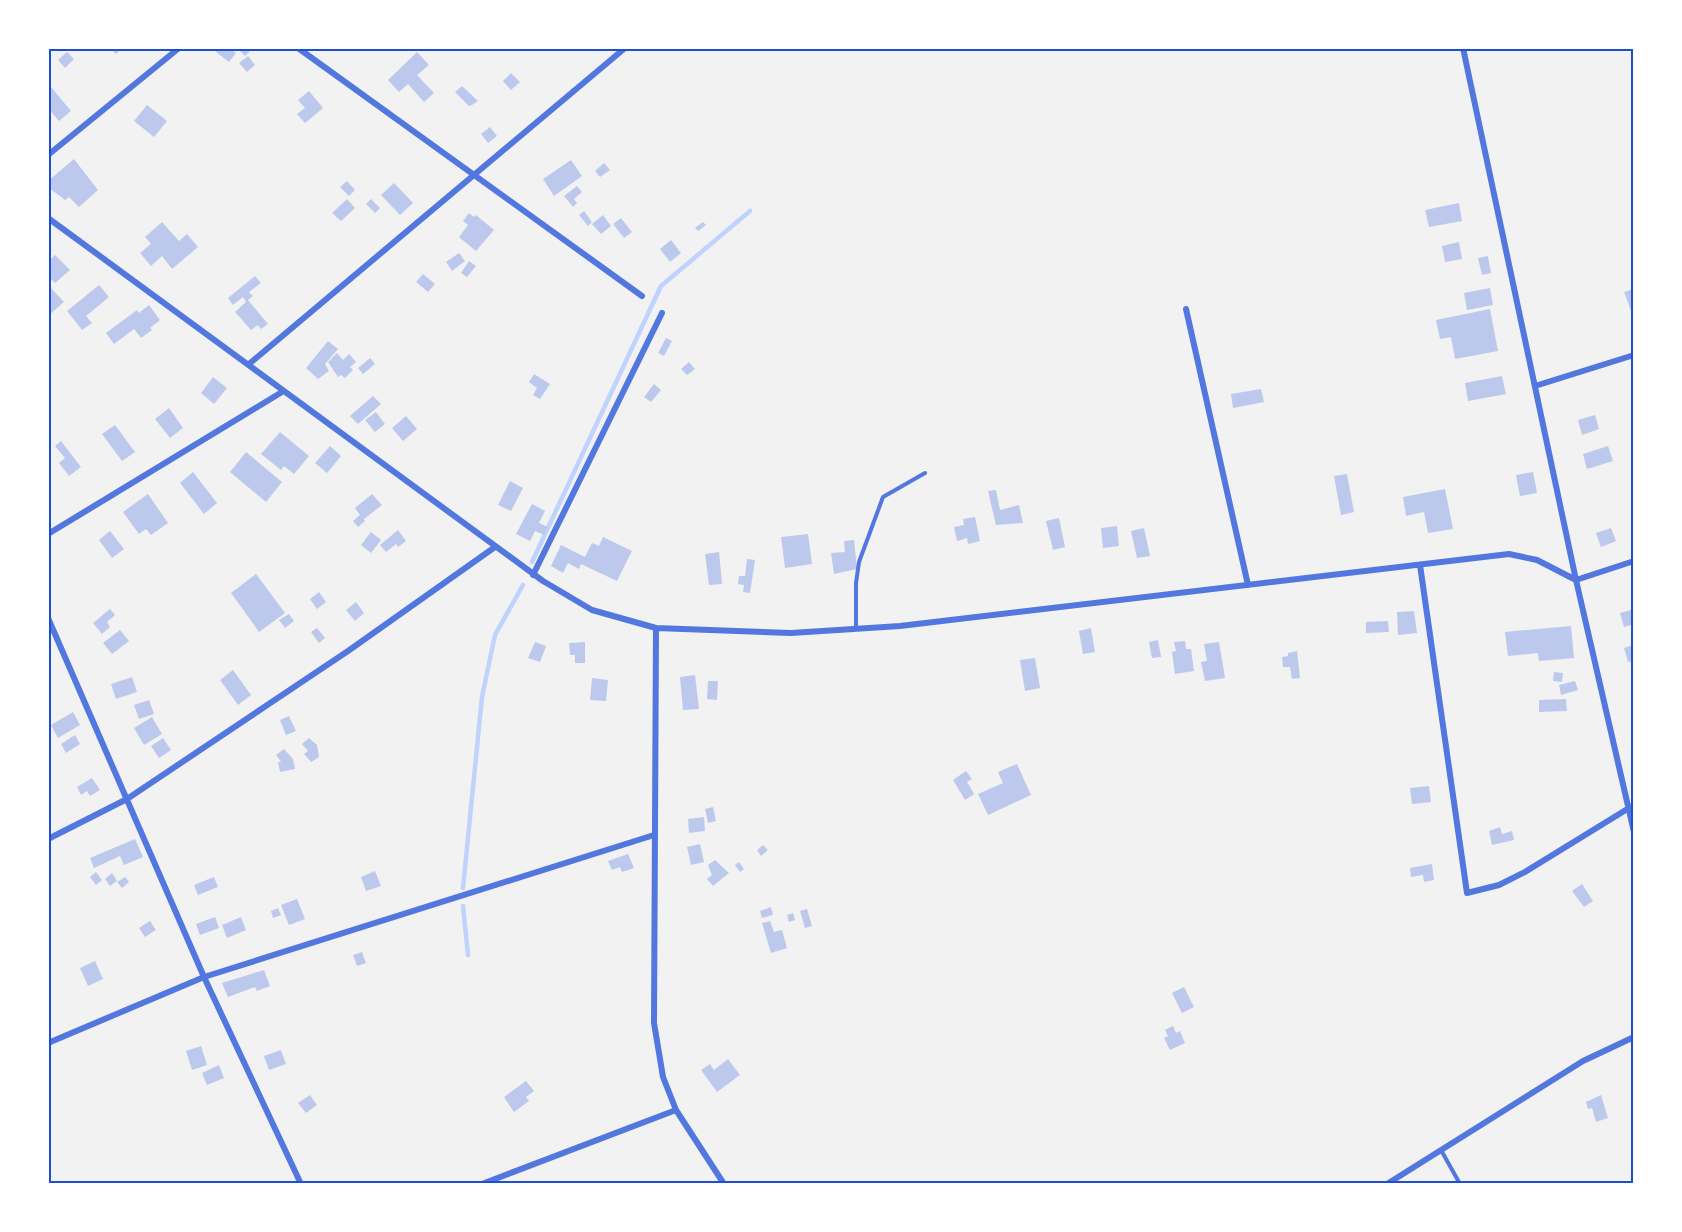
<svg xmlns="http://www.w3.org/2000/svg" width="1682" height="1232" viewBox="0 0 1682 1232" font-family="'Fira Sans Condensed',sans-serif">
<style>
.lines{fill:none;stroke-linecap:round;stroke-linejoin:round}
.stream{stroke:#bfd3fe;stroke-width:4.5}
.building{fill:#bdc9ec}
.service{stroke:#5277de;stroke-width:4}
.minor{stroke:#5277de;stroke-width:6}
.neatline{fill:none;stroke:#1d4ed8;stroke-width:2}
</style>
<rect width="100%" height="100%" fill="#f2f2f2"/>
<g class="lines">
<path class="stream" d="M532,562L661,286L750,211
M463,888L482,697L495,635L523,585
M463,906L468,955"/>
</g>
<path class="building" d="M110,48H123L116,54Z
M211,48H229L236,53L229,62Z
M237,48H253L245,56Z
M67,52L74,59L65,68L58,60Z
M417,52L429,65L417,75L434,93L424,102L408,84L399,92L388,80Z
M248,56L255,65L247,72L239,63Z
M511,73L520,82L511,90L503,81Z
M462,86L478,101L472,105L469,106L455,92Z
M51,87L71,111L59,121L48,108V89Z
M309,91L323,108L305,123L297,114L305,108L298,100Z
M147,105L167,121L154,137L134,121Z
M490,127L497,136L488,143L481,134Z
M74,159L98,190L79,207L69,197L65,200L48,187V181Z
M571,160L582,176L554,196L543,179Z
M604,163L610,170L600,177L595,171Z
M347,181L355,190L349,196L340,187Z
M394,183L413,203L400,215L381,195Z
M577,186L582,192L574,199L577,203L573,207L564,196Z
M347,199L355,208L341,221L332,213Z
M371,199L380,208L375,213L366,204Z
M1459,203L1462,221L1429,227L1425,210Z
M584,211L592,222L588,226L579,215Z
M469,213L474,217L476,215L494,230L476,251L459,237L468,225L463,221Z
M603,215L611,226L601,234L592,224Z
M621,218L632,232L624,238L613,224Z
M162,222L179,241L187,234L198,247L172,269L162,256L151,266L140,253L151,244L145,237Z
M703,222L706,225L698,231L695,228Z
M671,240L681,253L670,262L660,249Z
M1459,242L1462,259L1445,262L1442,246Z
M459,253L465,261L452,271L446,262Z
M55,255L70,270L55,283L48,276V262Z
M1488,256L1491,273L1482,275L1478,258Z
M469,261L476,266L467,277L461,273Z
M423,274L435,284L428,292L416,282Z
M255,276L261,283L249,292L253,296L248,300L268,324L261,329L258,325L251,330L235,312L246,302L243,297L233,305L228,298Z
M99,285L109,297L86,316L92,323L82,330L67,311Z
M51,288L64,302L49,315L48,290Z
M1490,288L1493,305L1467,310L1464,293Z
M1634,289V319L1624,292Z
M149,305L160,320L150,328L152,330L141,338L134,329L114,344L106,333L137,310L139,313Z
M1490,309L1498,351L1455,359L1451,337L1440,339L1436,320Z
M666,338L672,341L664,356L658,353Z
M328,341L338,349L325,364L329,371L318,379L306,368Z
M337,353L343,360L349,354L356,362L350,367L353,370L345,378L341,375L338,377L328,362Z
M370,358L375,364L363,374L358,368Z
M689,362L695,369L687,375L681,369Z
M534,374L550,384L540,399L533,395L537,388L529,382Z
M1502,376L1506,394L1468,401L1465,383Z
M213,377L227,388L214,404L201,393Z
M654,384L661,390L651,402L644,397Z
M1261,389L1264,402L1233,408L1231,394Z
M373,396L381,404L358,424L350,416Z
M169,408L183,428L170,438L155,419Z
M376,412L385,424L375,432L365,420Z
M1595,415L1599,429L1582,435L1578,420Z
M406,416L417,429L403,441L392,428Z
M115,425L135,452L122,461L102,434Z
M280,432L309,456L294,474L284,466L281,470L261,454Z
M61,441L81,467L69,476L59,463L65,458L55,446Z
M330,446L341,456L327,473L315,463Z
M1608,446L1613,461L1587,469L1583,454Z
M246,452L282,482L266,502L230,472Z
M193,472L217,503L204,514L180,483Z
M1533,472L1537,493L1520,496L1516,475Z
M1347,474L1354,512L1341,515L1334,476Z
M510,481L523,488L511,511L498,505Z
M1445,489L1453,529L1428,533L1424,512L1406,516L1403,497Z
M996,490L1000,510L1019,505L1023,523L996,525L988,491Z
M148,494L168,523L151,535L146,529L139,534L123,512Z
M372,494L382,505L364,519L365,521L358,527L353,521L360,515L355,508Z
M532,504L545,511L539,523L548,527L544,535L535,531L530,541L516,534Z
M975,517L980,541L968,544L967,538L957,541L954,527L964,525L963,519Z
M1059,518L1065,547L1053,550L1046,521Z
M1117,526L1119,546L1103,548L1101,528Z
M1144,528L1150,556L1137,558L1131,531Z
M1611,528L1616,541L1601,547L1596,533Z
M398,530L406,541L398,547L396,544L386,552L380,545Z
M110,531L124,549L112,558L99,540Z
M371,532L381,540L371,553L361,545Z
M808,534L812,564L785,568L781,537Z
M603,537L632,551L617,581L581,564L579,569L568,563L563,573L551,566L561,545L585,557L592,543L599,546Z
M854,540L857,569L834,574L831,553L845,552L844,541Z
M719,552L722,584L709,585L705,554Z
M747,559L755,560L750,593L743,592L744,585L738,584L739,576H745Z
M256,574L285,613L259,632L231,593Z
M319,592L326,602L317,609L310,599Z
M356,602L364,613L355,621L346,610Z
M110,609L115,615L107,622L110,627L102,634L93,623Z
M1634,609V624L1624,627L1620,613Z
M1414,611L1417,633L1398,635L1397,612Z
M289,614L294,621L285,628L279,620Z
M1388,621L1389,632L1366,633V622Z
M1571,626L1574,658L1539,661L1538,653L1508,656L1505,632Z
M317,628L325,638L319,643L311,632Z
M1091,628L1095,652L1083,654L1079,631Z
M120,630L129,641L112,654L103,643Z
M1158,640L1161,657L1152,658L1149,642Z
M1185,641L1186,649H1191L1194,671L1175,674L1172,652L1176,651L1174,642Z
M535,642L546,646L540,662L528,658Z
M585,642V663H575V655H570L569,643Z
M1219,642L1225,678L1205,681L1201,662L1207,661L1204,644Z
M1634,645V661L1628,662L1624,648Z
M1297,651L1300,678L1292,679L1290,667H1283L1282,657L1288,656V653Z
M1035,658L1040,688L1025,691L1020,660Z
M233,670L251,695L238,705L220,680Z
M1554,672L1563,673L1562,682L1553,681Z
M695,675L699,709L683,710L680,677Z
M132,677L137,692L116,699L111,684Z
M592,678L608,680L606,701L590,700Z
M708,681H718L717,700L707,699Z
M1575,681L1578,690L1561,695L1559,685Z
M1566,699L1567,711L1539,712V700Z
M149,700L154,714L139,719L134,705Z
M73,712L80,725L58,738L51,725Z
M289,716L296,731L286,735L280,720Z
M152,717L162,734L144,745L134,728Z
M75,735L80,744L66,753L61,744Z
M163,738L171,750L159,758L151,746Z
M309,738L317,745L319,757L311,762L304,754L308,751L302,744Z
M284,749L293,759L295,769L280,772L278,762H281L276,755Z
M1017,764L1031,795L988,815L978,794L1003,783L998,772Z
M966,771L972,779L967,782L974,794L965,800L953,780Z
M92,778L100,790L90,796L87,791L81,795L77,787Z
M1429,786L1431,802L1412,804L1410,788Z
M713,807L716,821L708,823L705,809Z
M704,817L705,831L689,833L688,819Z
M1500,827L1502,834L1512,831L1514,840L1492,845L1489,831Z
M135,839L143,857L124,865L120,856L94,868L90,858Z
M700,844L704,862L691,865L687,847Z
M763,845L768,850L761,856L757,850Z
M628,854L634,868L622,872L620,867L612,870L608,861Z
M715,860L729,873L713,886L707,879L712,875L708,865Z
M739,862L744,869L740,872L735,865Z
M1432,864L1434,880L1424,882L1423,875L1411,877L1410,868Z
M375,871L381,886L366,891L361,877Z
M96,872L102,880L96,885L90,877Z
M112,873L117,881L110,886L105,879Z
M125,877L129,882L122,888L117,882Z
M214,877L218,887L198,895L194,885Z
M1582,884L1593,901L1584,907L1572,891Z
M297,899L305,919L289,925L281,905Z
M771,907L773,915L762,918L760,911Z
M278,908L281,915L273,918L271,911Z
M807,909L812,926L805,928L800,911Z
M793,913L795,920L789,922L787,915Z
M215,917L219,928L200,935L196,924Z
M241,917L246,930L227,938L222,925Z
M150,921L156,930L145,937L139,928Z
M770,921L774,932L782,930L787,948L771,953L762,923Z
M362,952L366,963L357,966L353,955Z
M95,961L103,979L88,986L80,968Z
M264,970L270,986L257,991L255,987L228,997L222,983Z
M1184,987L1194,1007L1182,1013L1172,993Z
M1173,1026L1176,1033L1180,1031L1185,1043L1170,1050L1164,1038L1168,1036L1165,1030Z
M201,1046L207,1065L192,1070L186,1051Z
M281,1050L286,1064L269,1070L264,1056Z
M728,1059L740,1075L717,1092L701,1070L710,1064L714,1070Z
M219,1065L224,1078L207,1085L202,1073Z
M526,1081L534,1091L526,1097L529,1101L514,1112L504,1097Z
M310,1095L317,1105L306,1113L298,1103Z
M1601,1095L1608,1118L1596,1122L1592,1108L1588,1109L1586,1102Z"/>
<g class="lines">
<path class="service" d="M856,628V583L859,562L883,497L925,473
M1441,1150L1460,1184"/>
<path class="minor" d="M298,48L642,296
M1463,48L1576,580L1634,832
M48,155L179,48
M48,218L543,581L592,610L656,628L791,633L900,626L1509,554L1537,560L1576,580L1634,561
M1186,309L1248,585
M249,364L625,48
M1535,386L1634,355
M48,534L282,392
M1420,565L1467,893L1499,885L1525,872L1629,808
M533,575L662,313
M48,618L204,977L301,1184
M656,628L654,1023L663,1077L676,1110L724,1184
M48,839L127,799L348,651L495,547
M48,1043L204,977L654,835
M482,1184L676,1110
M1387,1184L1583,1061L1634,1037"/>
</g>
<rect width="1682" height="1232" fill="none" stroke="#ffffff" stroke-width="99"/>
<rect x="50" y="50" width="1582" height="1132" class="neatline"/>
</svg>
